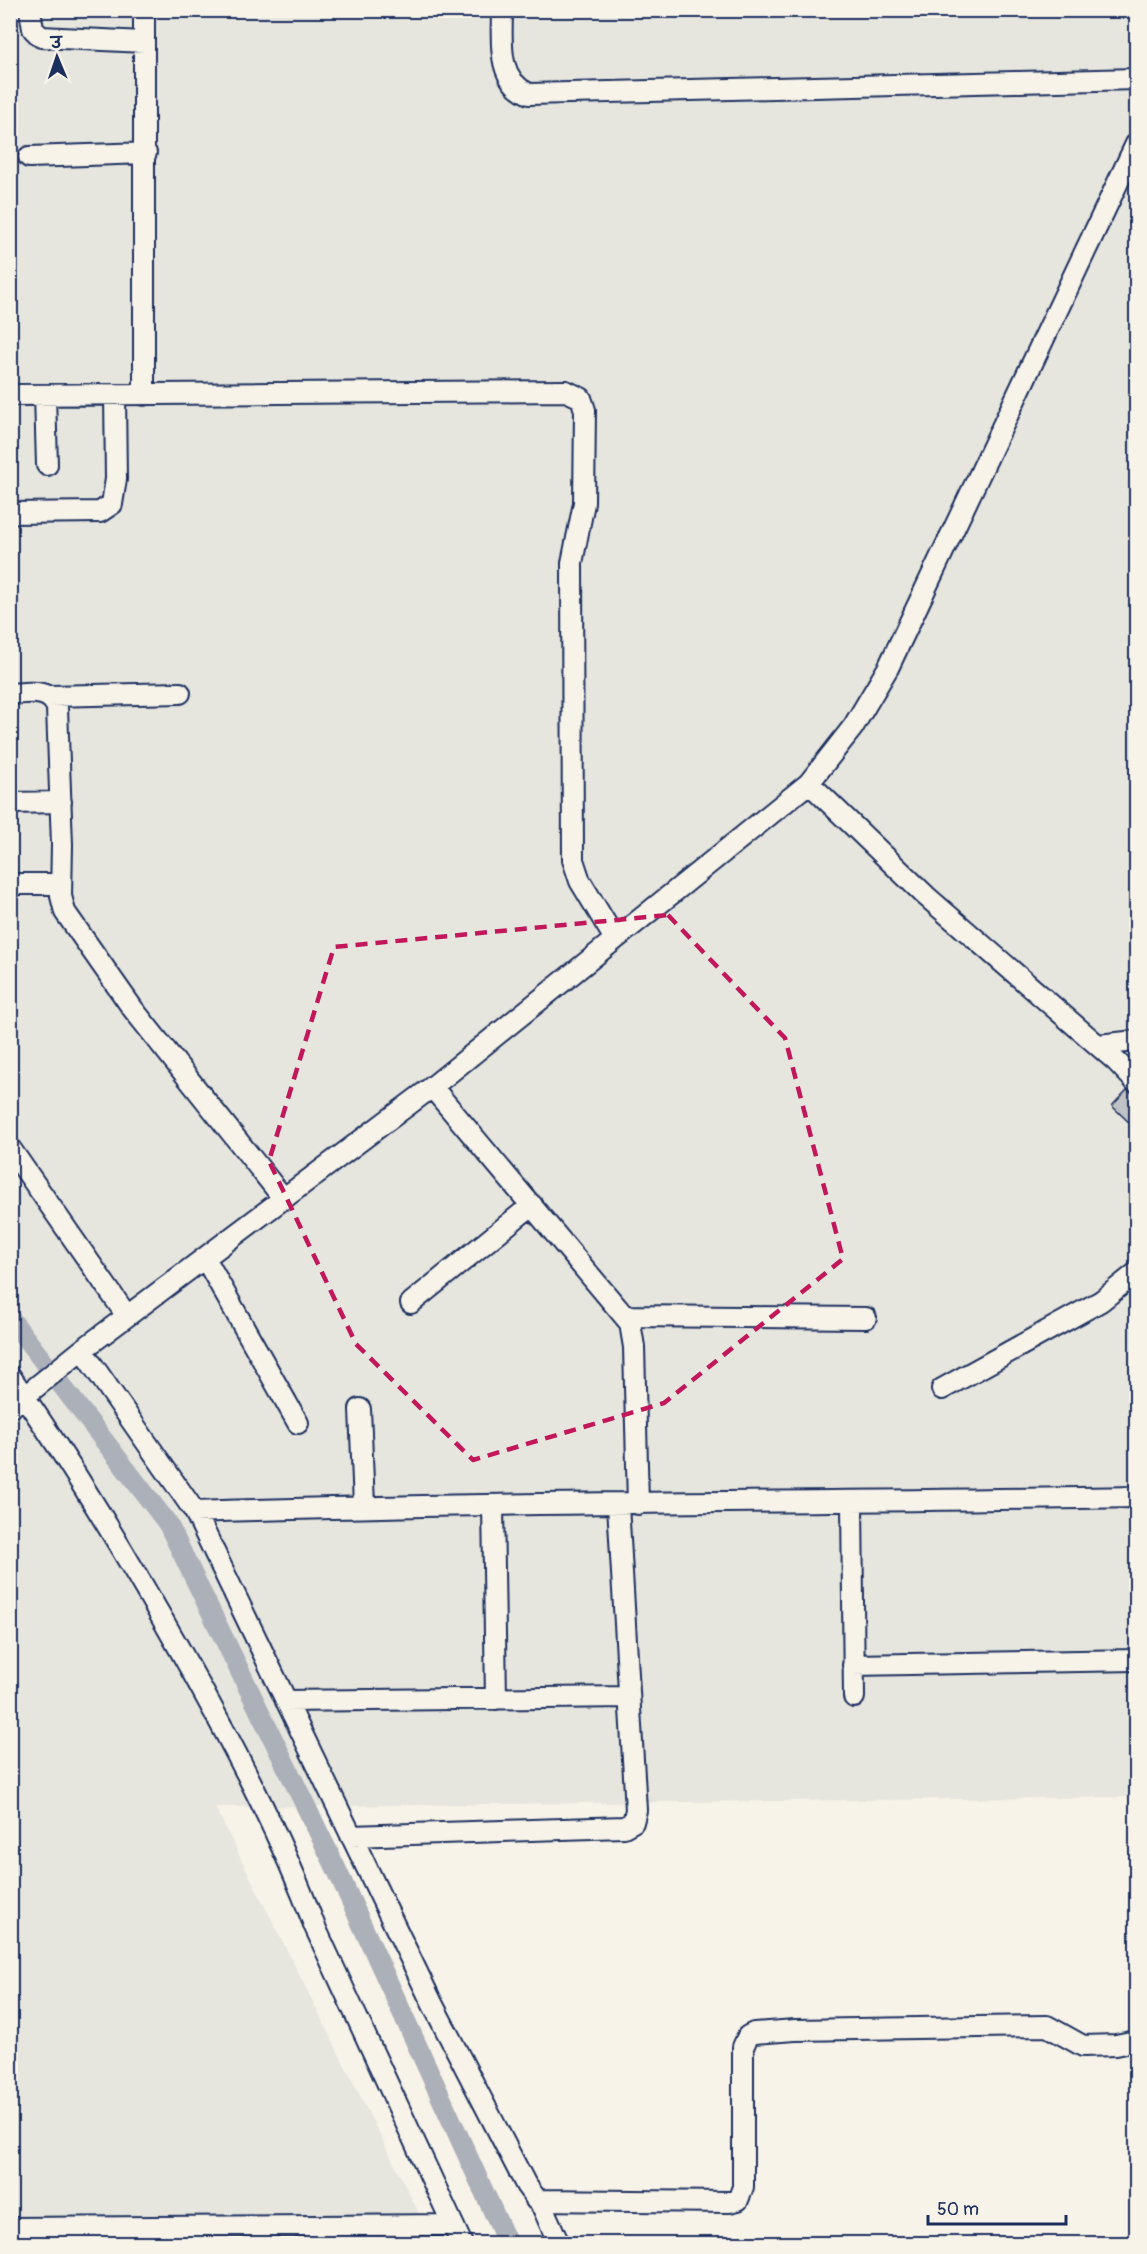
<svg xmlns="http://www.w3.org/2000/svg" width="1147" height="2254" viewBox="0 0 1147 2254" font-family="Pangolin,'Playpen Sans Deva',sans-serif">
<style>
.built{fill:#e6e5de}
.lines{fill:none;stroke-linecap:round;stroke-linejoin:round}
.canal{stroke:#acb0b9;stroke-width:20}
.building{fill:#c0c3c5;stroke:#1b2f5e;stroke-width:1.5}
.minor-casing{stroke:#1b2f5e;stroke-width:24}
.minor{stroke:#f7f3e8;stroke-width:20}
.marked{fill:none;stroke:#c2185b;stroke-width:4.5;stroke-dasharray:12 8;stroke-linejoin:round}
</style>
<rect width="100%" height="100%" fill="#f7f3e8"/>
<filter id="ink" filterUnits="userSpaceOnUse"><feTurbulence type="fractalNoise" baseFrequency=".0167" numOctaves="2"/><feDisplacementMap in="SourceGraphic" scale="12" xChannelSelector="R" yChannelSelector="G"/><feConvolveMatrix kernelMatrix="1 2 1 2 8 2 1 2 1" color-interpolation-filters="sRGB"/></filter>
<g filter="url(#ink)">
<path class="built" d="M11,11H1136V1797L215,1807L434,2243L11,2244Z"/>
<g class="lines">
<path class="canal" d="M10,1318L168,1524L335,1866L508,2244"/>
</g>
<path class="building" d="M1127,1090L1137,1094V1130L1112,1106Z"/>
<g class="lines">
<defs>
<path id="minor" d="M30,10L33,29L41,37L144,42
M502,10C502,41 496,79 529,94L1136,79
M29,157L146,153
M10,395L566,391L581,398L585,410L584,503L572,563L573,860L580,881L615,939
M45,395L47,465
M144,395V10
M10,513L100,512L112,504L116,479L115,395
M10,694C28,693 50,688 57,708L62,845L61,896L65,912L133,1009L284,1199
M50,696L180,693
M809,783L926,896L1117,1062L1136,1082
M10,803L61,802
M10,884H60
M1098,1045L1136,1041
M432,1087L630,1323L634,1347L638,1504
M10,1148L127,1316
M205,1258L298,1423
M411,1303L532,1205
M626,1316L866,1318
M82,1350L195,1512L433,2005L526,2185L543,2208L559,2244
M10,1376C72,1464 127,1556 180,1650C230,1739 279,1831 315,1927L462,2244
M942,1389L1101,1301L1136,1273
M10,1408L82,1350L432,1087L809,783L853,727L888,668L1136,144
M360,1409L364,1506
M852,1503L854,1697
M493,1505L496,1699
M195,1512C509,1501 823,1503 1136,1497
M853,1665L1136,1660
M286,1701L629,1697
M351,1836L624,1827L633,1822L636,1810L618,1505
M536,2200L729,2202L738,2200L743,2187V2047L748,2036L754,2033L795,2030L1047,2026L1083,2046L1116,2045L1136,2041
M10,2228L453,2225"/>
</defs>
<use href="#minor" class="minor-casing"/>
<use href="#minor" class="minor"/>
</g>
</g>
<path class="marked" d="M668,915L785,1038L843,1259L664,1403L473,1460L356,1344L269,1161L334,947Z"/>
<rect width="1147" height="2254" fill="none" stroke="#f7f3e8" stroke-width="36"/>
<rect x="18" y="18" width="1111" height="2218" fill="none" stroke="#1b2f5e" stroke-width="2" filter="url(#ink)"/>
<g transform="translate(57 57) rotate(358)" stroke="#f7f3e8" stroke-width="4.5" paint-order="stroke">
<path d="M0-4.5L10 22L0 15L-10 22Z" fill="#1b2f5e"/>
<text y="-9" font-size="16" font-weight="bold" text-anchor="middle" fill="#1b2f5e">उ</text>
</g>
<path d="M928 2215v9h138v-9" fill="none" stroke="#1b2f5e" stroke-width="3"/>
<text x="937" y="2215" font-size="18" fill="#1b2f5e" stroke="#f7f3e8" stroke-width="4.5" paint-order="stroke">50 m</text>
</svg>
